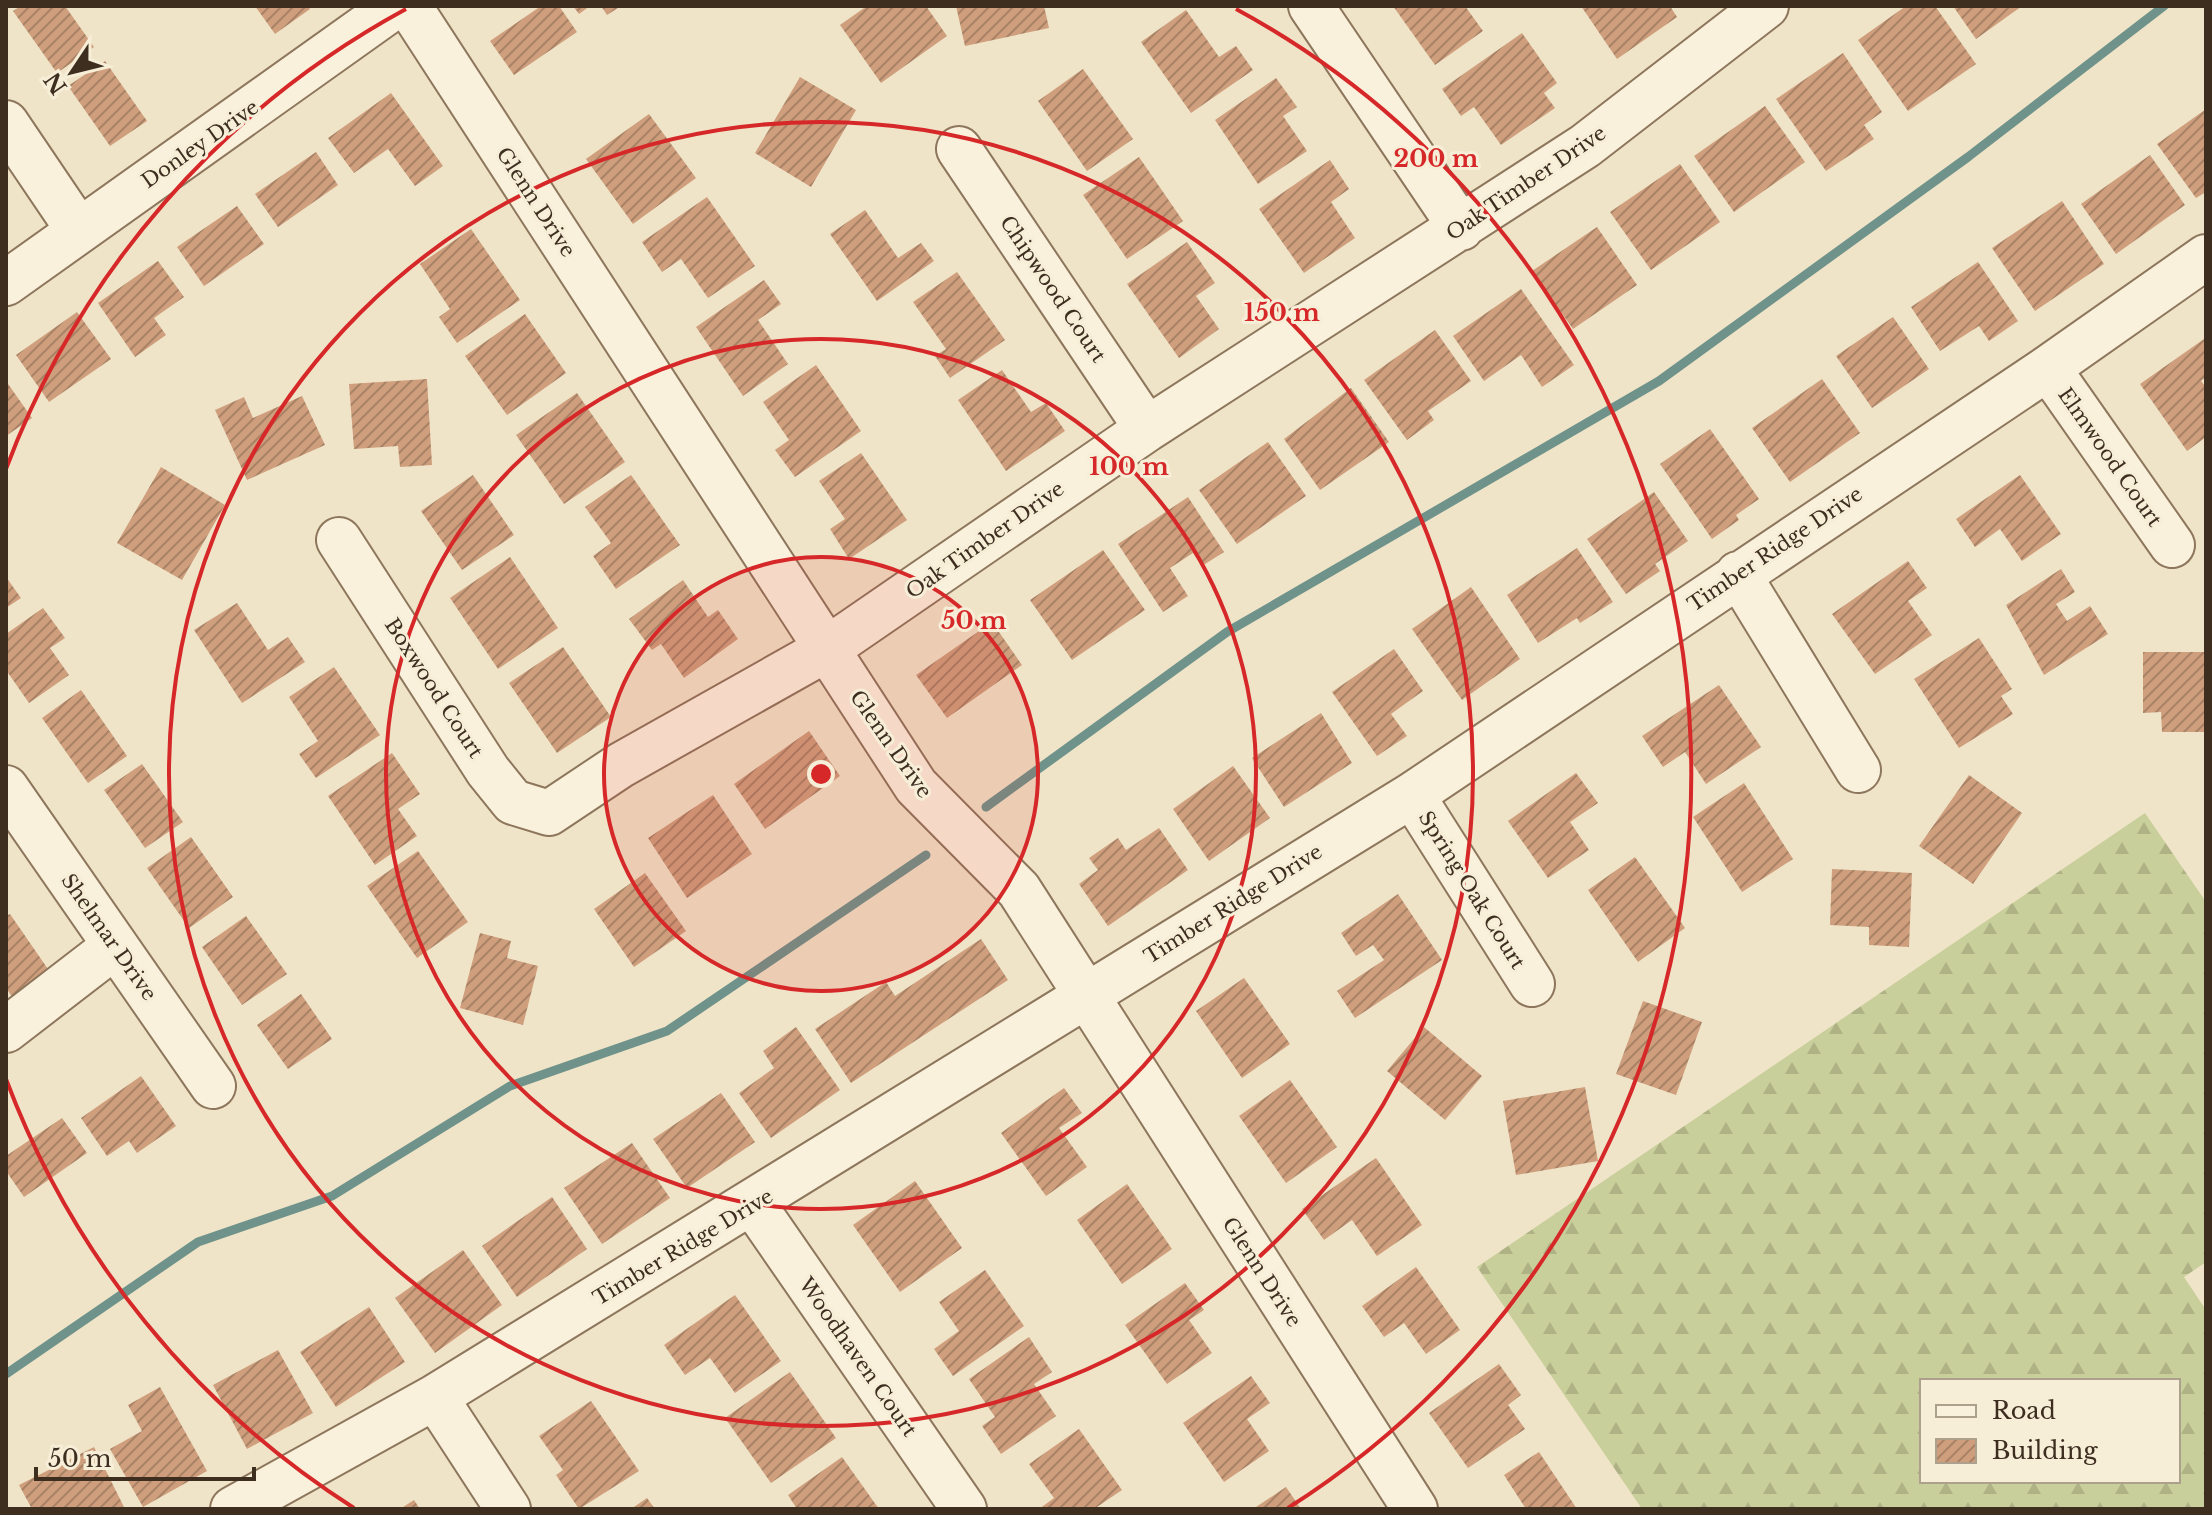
<svg xmlns="http://www.w3.org/2000/svg" width="2212" height="1515" viewBox="0 0 2212 1515" font-family="'Libre Baskerville',serif">
<style>
.forest{fill:url(#forest-firs);fill-rule:evenodd}
.lines{fill:none;stroke-linecap:round;stroke-linejoin:round}
.stream{stroke:#6f938a;stroke-width:9}
.building{fill:url(#building-hatch)}
.minor-casing{stroke:#8d765c;stroke-width:48}
.minor{stroke:#faf1dc;stroke-width:44}
.ring{fill:none;stroke:#d62828;stroke-width:4}
.labels{text-anchor:middle;dominant-baseline:central;stroke-width:6;stroke-linejoin:round;paint-order:stroke}
.street-label{font-size:20px;fill:#3d2e20;stroke:#f7eed8}
.centre{fill:#d62828;stroke:#f7eed8;stroke-width:4}
.ring-label{font-size:24px;text-anchor:middle;font-weight:bold;fill:#d62828;stroke:#f7eed8;stroke-width:6;stroke-linejoin:round;paint-order:stroke}
</style>
<defs>
<pattern id="forest-firs" width="22" height="20" patternUnits="userSpaceOnUse" patternTransform="scale(2)"><rect width="22" height="20" fill="#c9cf9b"/><path d="M5 1l3.5 6h-7zM16 11l3.5 6h-7z" fill="#aeb285"/></pattern>
<pattern id="building-hatch" width="6" height="6" patternUnits="userSpaceOnUse" patternTransform="scale(2)"><rect width="6" height="6" fill="#cf9f7d"/><path d="M-1 1l2-2M0 6l6-6M5 7l2-2" fill="none" stroke="#a98266"/></pattern>
</defs>
<rect width="100%" height="100%" fill="#f0e4c8"/>
<path class="forest" d="M2145,813L2206,902V1262L2184,1277L2206,1310V1509H1642L1477,1267ZM1922,1381H2178V1481H1922Z"/>
<g class="lines">
<path class="stream" d="M986,807L1227,632L1659,381L1968,157L2164,6
M6,1374L198,1242L332,1196L510,1086L667,1031L926,855"/>
</g>
<path class="building" d="M21,6H65L94,47L57,73L13,11Z
M255,6H308L310,9L275,34Z
M541,6H559L577,32L514,75L490,41Z
M573,6H590L579,14Z
M601,6H621L607,15Z
M867,6H926L947,36L881,83L840,25Z
M956,6H1044L1049,28L965,46Z
M1393,6H1465L1483,31L1435,65Z
M1581,6H1670L1677,17L1617,59Z
M1906,6H1935L1976,64L1908,111L1858,40Z
M1953,6H2022L1976,39Z
M1186,10L1219,57L1236,46L1253,70L1191,113L1141,42Z
M1522,33L1557,83L1544,93L1555,108L1501,145L1474,107L1461,116L1442,89Z
M1843,53L1882,112L1864,125L1874,139L1826,171L1776,99Z
M105,61L147,121L110,146L68,86Z
M1083,69L1133,139L1087,171L1038,101Z
M800,77L856,110L811,187L755,153Z
M1276,78L1297,107L1283,116L1307,151L1258,184L1215,120Z
M391,93L443,166L415,186L388,149L354,173L328,138Z
M1765,106L1805,162L1734,212L1694,156Z
M2206,109V192L2196,198L2157,144Z
M649,114L696,178L633,224L586,159Z
M316,152L338,185L278,227L255,194Z
M2150,155L2185,205L2116,254L2081,204Z
M1139,157L1183,221L1127,259L1083,195Z
M1330,160L1349,189L1331,202L1355,238L1304,273L1259,209Z
M1680,164L1720,222L1651,270L1610,212Z
M707,197L755,266L708,298L681,259L662,272L642,242Z
M2062,201L2104,264L2035,311L1992,248Z
M237,206L264,244L204,286L177,247Z
M865,210L898,258L921,243L934,261L877,301L830,234Z
M1597,227L1637,285L1573,329L1532,271Z
M471,229L520,300L457,343L439,317L450,309L420,264Z
M1187,242L1215,283L1196,296L1219,329L1179,358L1127,284Z
M158,261L184,297L154,318L166,335L135,357L98,303Z
M1978,262L2018,321L1989,341L1979,326L1940,351L1911,307Z
M957,272L1005,340L950,378L935,356L946,349L913,302Z
M764,280L781,304L758,320L788,364L743,396L696,327Z
M1521,289L1574,365L1542,387L1521,355L1484,381L1453,336Z
M77,312L111,359L49,402L16,355Z
M525,314L566,373L507,415L465,356Z
M1893,317L1929,369L1872,408L1836,356Z
M1435,330L1471,381L1428,411L1434,420L1407,440L1364,380Z
M2204,339L2206,377L2201,381L2206,387V437L2187,451L2140,384Z
M816,365L861,431L795,477L775,450L789,440L763,402Z
M1002,370L1031,412L1046,403L1065,431L1006,471L958,400Z
M427,379L432,465L400,467L398,446L354,449L349,384Z
M1822,379L1860,433L1790,482L1752,428Z
M6,381L32,418L6,436Z
M1351,388L1389,442L1320,490L1284,439Z
M577,393L625,462L564,504L516,435Z
M302,396L325,445L247,480L215,410L244,397L253,418Z
M1710,429L1759,499L1736,515L1739,520L1712,539L1660,464Z
M1268,442L1306,496L1237,544L1199,490Z
M861,453L907,520L849,559L830,529L845,519L819,481Z
M161,467L225,505L182,580L117,543Z
M473,475L514,535L462,570L421,511Z
M631,475L680,545L616,589L593,556L611,543L585,507Z
M2020,475L2061,534L2022,561L2000,529L1975,547L1956,519Z
M1654,492L1688,541L1655,564L1660,571L1626,594L1587,539Z
M1188,497L1224,552L1202,566L1193,553L1170,568L1188,596L1163,612L1118,544Z
M1577,548L1613,602L1580,623L1577,618L1538,643L1507,595Z
M1103,550L1145,610L1072,660L1030,600Z
M510,557L558,628L498,669L450,598Z
M1908,561L1927,588L1908,601L1932,635L1875,674L1832,614Z
M2061,569L2075,592L2056,604L2067,621L2090,606L2108,634L2044,675L2006,605Z
M6,577L21,598L6,608Z
M683,580L708,617L718,610L738,639L684,678L661,644L652,650L629,619Z
M1471,587L1520,659L1462,700L1412,629Z
M237,603L268,650L288,637L305,662L242,703L194,630Z
M43,608L65,638L50,648L69,675L29,703L6,670V634Z
M992,622L1022,665L947,718L916,675Z
M1979,638L2012,689L2001,696L2013,714L1959,748L1914,679Z
M563,647L611,717L557,753L509,683Z
M1394,649L1423,691L1391,714L1407,736L1377,756L1332,692Z
M2143,652H2206V732H2162L2161,712L2143,713Z
M334,667L380,735L316,778L299,754L318,741L289,697Z
M1719,685L1761,747L1706,784L1685,752L1663,767L1642,736Z
M81,690L127,756L88,783L42,718Z
M1321,713L1352,763L1284,807L1252,758Z
M809,731L840,776L765,829L734,784Z
M392,753L420,794L398,809L417,836L375,865L328,796Z
M142,764L183,822L145,848L104,790Z
M1233,766L1270,818L1209,861L1173,809Z
M1576,773L1598,803L1570,822L1589,850L1548,878L1508,821Z
M1969,775L2022,813L1973,884L1919,846Z
M1744,783L1793,859L1742,892L1693,817Z
M713,795L752,854L687,898L648,838Z
M1159,828L1188,870L1108,926L1079,884L1098,870L1089,858L1118,838L1126,850Z
M191,837L233,897L189,928L147,868Z
M418,851L468,922L417,958L367,886Z
M1635,857L1685,928L1638,962L1588,890Z
M1832,869L1912,873L1909,947L1869,945V927L1830,925Z
M645,873L686,931L634,967L594,909Z
M1398,894L1442,960L1355,1018L1337,991L1384,960L1373,945L1356,956L1341,933Z
M10,914L50,972L13,998L6,988V916Z
M246,916L287,974L242,1005L202,947Z
M480,933L511,941L507,958L538,966L523,1025L460,1008Z
M981,939L1008,980L851,1083L815,1029L886,982L895,996Z
M1244,978L1290,1044L1242,1078L1196,1011Z
M301,994L332,1039L288,1069L257,1025Z
M1643,1001L1702,1022L1676,1095L1616,1074Z
M796,1027L840,1090L771,1138L739,1093L774,1068L763,1051Z
M1424,1027L1482,1076L1445,1120L1387,1071Z
M141,1076L176,1126L137,1153L129,1141L107,1156L81,1118Z
M1290,1080L1337,1147L1286,1183L1239,1116Z
M1585,1087L1598,1161L1516,1175L1503,1101Z
M1064,1088L1082,1113L1059,1128L1087,1167L1046,1196L1001,1133Z
M721,1093L755,1142L687,1188L653,1139Z
M62,1118L87,1153L24,1197L6,1171V1156Z
M632,1143L670,1198L602,1244L564,1188Z
M1376,1158L1422,1225L1377,1256L1352,1220L1324,1240L1302,1209Z
M915,1181L962,1248L900,1292L853,1225Z
M1127,1184L1172,1249L1122,1284L1077,1220Z
M552,1197L587,1249L517,1297L482,1246Z
M463,1250L502,1305L435,1353L395,1298Z
M1416,1267L1460,1330L1426,1354L1404,1323L1384,1337L1362,1306Z
M985,1270L1024,1326L953,1376L934,1349L959,1331L939,1302Z
M1185,1283L1204,1310L1189,1320L1212,1353L1167,1384L1125,1325Z
M735,1295L781,1361L735,1393L710,1358L685,1375L664,1345Z
M369,1307L405,1362L336,1407L300,1352Z
M1029,1337L1052,1372L1034,1384L1056,1416L1001,1454L982,1426L995,1417L969,1379Z
M278,1350L313,1413L247,1449L213,1385Z
M1499,1364L1521,1395L1508,1405L1525,1429L1468,1468L1429,1413Z
M790,1372L836,1438L771,1483L725,1418Z
M1251,1376L1270,1403L1247,1419L1269,1451L1224,1482L1183,1423Z
M160,1387L207,1471L143,1507L110,1449L142,1431L128,1405Z
M591,1401L639,1471L579,1509L556,1475L563,1470L539,1436Z
M1079,1429L1122,1490L1094,1509H1039L1054,1498L1029,1464Z
M94,1447L125,1509H32L19,1485Z
M1539,1452L1577,1509H1526L1504,1475Z
M842,1457L879,1509H797L788,1495Z
M1286,1487L1301,1509H1253Z
M647,1498L655,1509H631Z
M414,1500L420,1509H400Z"/>
<g class="lines">
<defs>
<path id="minor" d="M409,6L916,786L1019,890L1415,1509
M1311,6L1461,228
M6,123L79,231
M959,149L1147,429
M6,283L395,6
M2048,368L2172,545
M339,540L488,771L513,802L549,813L621,765L827,649L1147,429L1585,146L1766,6
M1738,574L1858,770
M6,788L213,1086
M1412,795L1532,984
M6,1030L115,946
M753,1204L964,1509
M435,1397L508,1509
M233,1509L435,1397L1412,795L2048,368L2206,257"/>
</defs>
<use href="#minor" class="minor-casing"/>
<use href="#minor" class="minor"/>
</g>
<circle cx="821" cy="774" r="217" fill="#d62828" fill-opacity=".12"/>
<g class="ring">
<circle cx="821" cy="774" r="217"/>
<circle cx="821" cy="774" r="435"/>
<circle cx="821" cy="774" r="652"/>
<path d="M354 1508A870 870 0 0 1 6 1079M6 469A870 870 0 0 1 406 9M1236 9A870 870 0 0 1 1288 1508"/>
</g>
<g class="labels">
<g class="street-label">
<text transform="translate(200 144) rotate(-35)">Donley Drive</text>
<text transform="translate(1526 183) rotate(-34)">Oak Timber Drive</text>
<text transform="translate(536 202) rotate(57)">Glenn Drive</text>
<text transform="translate(1053 289) rotate(56)">Chipwood Court</text>
<text transform="translate(2110 457) rotate(55)">Elmwood Court</text>
<text transform="translate(985 540) rotate(-35)">Oak Timber Drive</text>
<text transform="translate(1775 549) rotate(-34)">Timber Ridge Drive</text>
<text transform="translate(434 688) rotate(57)">Boxwood Court</text>
<text transform="translate(891 744) rotate(55)">Glenn Drive</text>
<text transform="translate(1472 890) rotate(58)">Spring Oak Court</text>
<text transform="translate(1233 904) rotate(-32)">Timber Ridge Drive</text>
<text transform="translate(109 937) rotate(55)">Shelmar Drive</text>
<text transform="translate(683 1247) rotate(-31)">Timber Ridge Drive</text>
<text transform="translate(1262 1272) rotate(57)">Glenn Drive</text>
<text transform="translate(858 1357) rotate(55)">Woodhaven Court</text>
</g>
</g>
<circle cx="821" cy="774" r="12" class="centre"/>
<g class="ring-label">
<text x="1436" y="167">200 m</text>
<text x="1282" y="321">150 m</text>
<text x="1129" y="475">100 m</text>
<text x="974" y="629">50 m</text>
</g>
<rect width="2212" height="1515" fill="none" stroke="#3d2e20" stroke-width="16"/>
<rect x="1920" y="1379" width="260" height="104" fill="#f7eed8" stroke="#ada18e" stroke-width="2"/>
<rect x="1936" y="1405" width="40" height="12" fill="#faf1dc" stroke="#ada18e" stroke-width="2"/>
<text x="1992" y="1419" font-size="24" fill="#3d2e20">Road</text>
<rect x="1936" y="1439" width="40" height="24" fill="url(#building-hatch)" stroke="#ada18e" stroke-width="2"/>
<text x="1992" y="1459" font-size="24" fill="#3d2e20">Building</text>
<g transform="translate(72 72) rotate(235)" stroke="#f7eed8" stroke-width="6" paint-order="stroke">
<path d="M0-6L14 30L0 20L-14 30Z" fill="#3d2e20"/>
<text y="-12" font-size="22" font-weight="bold" text-anchor="middle" fill="#3d2e20">N</text>
</g>
<path d="M36 1467v12h218v-12" fill="none" stroke="#3d2e20" stroke-width="4"/>
<text x="48" y="1467" font-size="24" fill="#3d2e20" stroke="#f7eed8" stroke-width="6" paint-order="stroke">50 m</text>
</svg>
